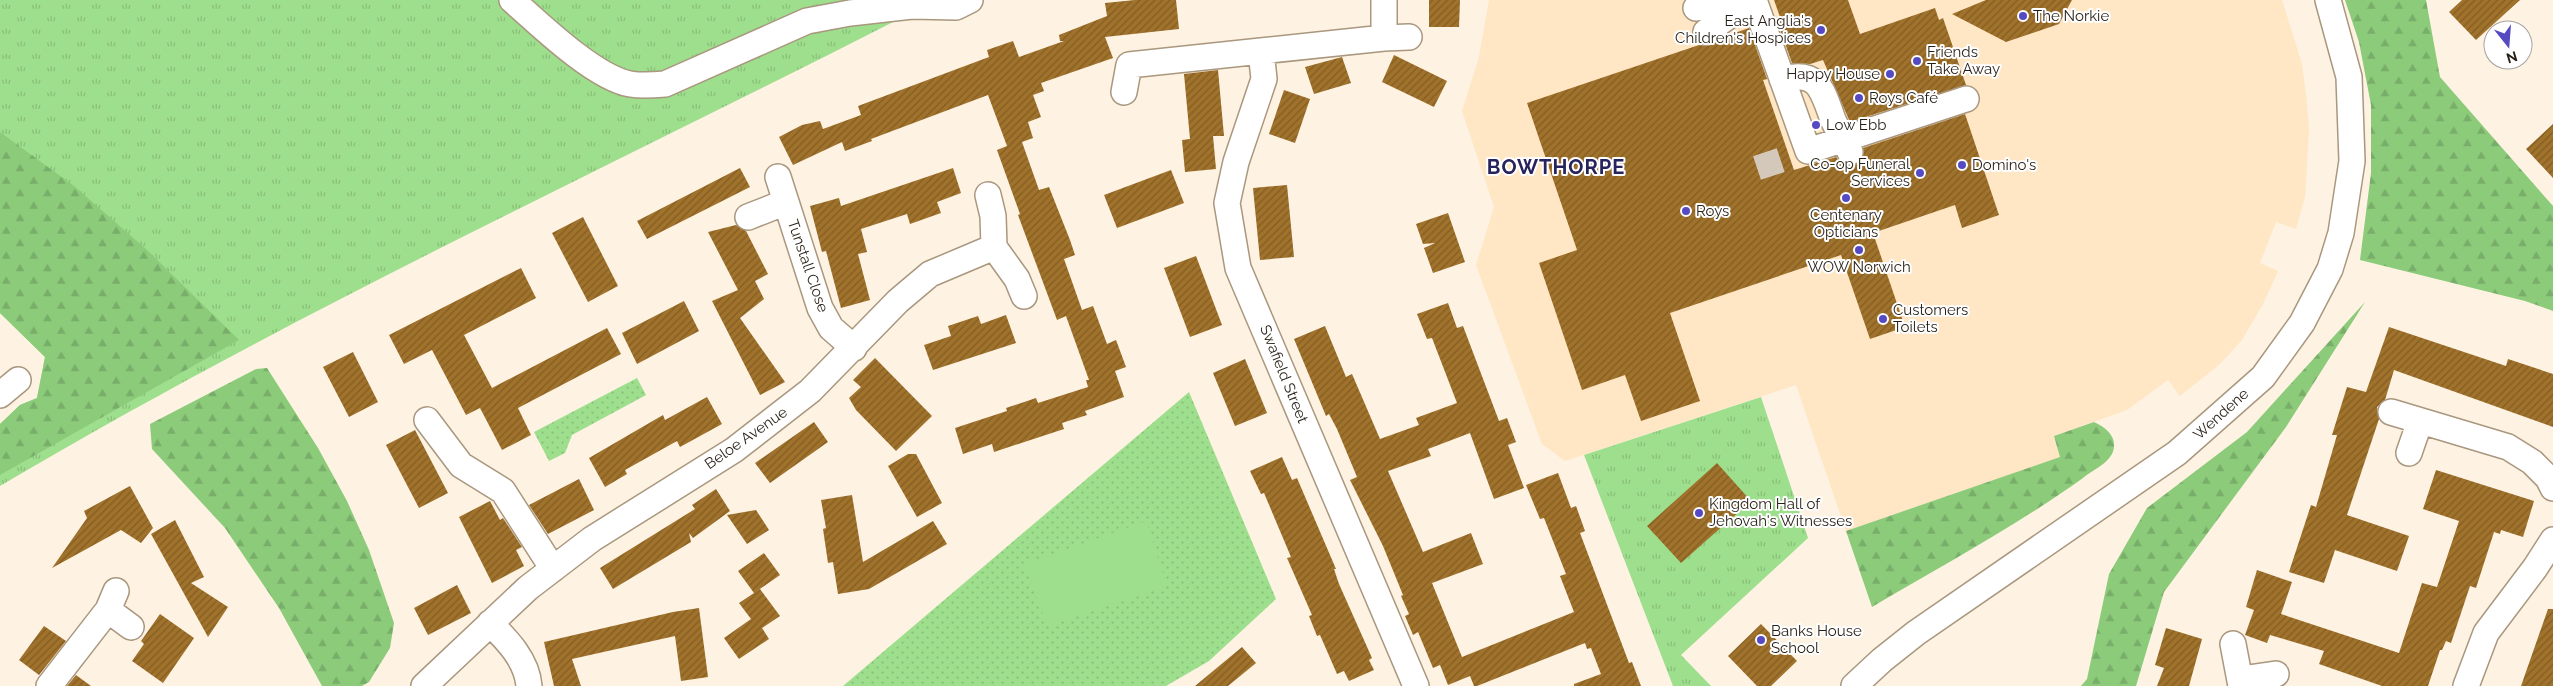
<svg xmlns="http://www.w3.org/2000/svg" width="2553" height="686" viewBox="0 0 2553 686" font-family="Raleway,sans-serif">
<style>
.built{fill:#ffe6c5}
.grass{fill:url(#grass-tufts)}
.forest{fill:url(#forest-firs)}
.park{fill:url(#park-dots)}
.garden{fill:#9edf8d}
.building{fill:url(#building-hatch)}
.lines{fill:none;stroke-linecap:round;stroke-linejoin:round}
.street-tunnel{stroke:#d3c8b9;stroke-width:25;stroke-dasharray:25 12;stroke-linecap:butt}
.street-casing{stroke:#a9977e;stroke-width:28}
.street{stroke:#fff;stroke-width:25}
.poi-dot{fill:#554ac1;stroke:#fff;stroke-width:2}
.labels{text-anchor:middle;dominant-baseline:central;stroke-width:4;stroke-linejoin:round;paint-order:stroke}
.poi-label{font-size:15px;fill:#261f16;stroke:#fff;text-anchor:start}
.street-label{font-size:15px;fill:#261f16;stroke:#fff}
.district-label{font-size:20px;font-weight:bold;letter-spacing:1px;fill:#27235d;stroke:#fff}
</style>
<defs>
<pattern id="grass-tufts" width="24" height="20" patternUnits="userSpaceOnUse" patternTransform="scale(1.25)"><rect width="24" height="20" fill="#9edf8d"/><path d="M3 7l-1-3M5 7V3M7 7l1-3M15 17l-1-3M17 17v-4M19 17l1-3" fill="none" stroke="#88bf79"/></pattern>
<pattern id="forest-firs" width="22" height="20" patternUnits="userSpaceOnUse" patternTransform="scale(1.25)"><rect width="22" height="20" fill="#8bcb7a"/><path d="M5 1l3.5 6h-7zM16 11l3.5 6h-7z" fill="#78ae69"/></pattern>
<pattern id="park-dots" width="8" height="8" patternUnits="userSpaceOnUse" patternTransform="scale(1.25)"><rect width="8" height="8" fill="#9edf8d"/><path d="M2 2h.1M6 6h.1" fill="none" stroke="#88bf79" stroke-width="1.8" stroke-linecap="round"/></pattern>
<pattern id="building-hatch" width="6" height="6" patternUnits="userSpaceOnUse" patternTransform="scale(1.25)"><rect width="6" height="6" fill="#a0722b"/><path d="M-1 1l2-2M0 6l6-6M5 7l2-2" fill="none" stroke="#825d24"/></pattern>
</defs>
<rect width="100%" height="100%" fill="#fef2e2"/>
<path class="built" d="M1489,0H2282L2302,64L2306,95L2309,129L2305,197L2296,229L2276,222L2260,263L2278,271L2263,304L2242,340L2220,364L2180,396L2168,380L2127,410L2054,436L2061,457L1846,531L1796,385L1565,461L1542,444L1476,265L1494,207L1462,111L1479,57Z"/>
<path class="grass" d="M0,0H949L897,20C597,173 290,314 0,486V424L20,405L37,398L45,357L0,313Z
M1761,397L1808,538L1681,655L1711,686H1673L1584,455Z"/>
<path class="forest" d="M2345,0H2426L2440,77L2553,206V311L2525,301L2360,260L2371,173V105L2359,42Z
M0,132L74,186L146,249L239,340L0,475V424L20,405L37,398L45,357L0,313Z
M2365,302L2286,427L2164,592L2136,686H2081L2087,679L2109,574L2147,508L2247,432Z
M267,368L318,448L347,501L369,550L394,623L390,648L369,682L362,686H322L279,608L225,528L152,449L150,424L256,369Z
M2094,422C2107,428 2119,438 2112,454C2107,464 2091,471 2083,478C2016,526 1943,565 1872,607L1846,531L2060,457L2054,436Z"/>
<path class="park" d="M637,378L646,395L572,435L565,453L549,461L534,432Z
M1189,392L1276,599L1209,661L1166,686H843Z"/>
<path class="garden" d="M1146,521L1167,586L1047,626L1025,564Z"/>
<path class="building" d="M1135,0H1176L1179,29L1105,37L1113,58L1041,83L1044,91L1033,95L1041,117L1028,122L1033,138L1022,142L1039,190L1049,187L1070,240L1075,255L1064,259L1082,310L1093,306L1107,344L1116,340L1126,367L1115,371L1124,397L1085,411L1087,415L1062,423L1064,429L994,452L992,444L963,454L955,428L1007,411L1006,408L1036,398L1038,403L1088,387L1086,380H1089L1066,316L1057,320L1018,215L1020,214L997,150L1007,146L988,95L871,139L872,141L845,151L842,142L793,165L779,137L802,125L820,121L823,129L861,115L858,106L989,57L987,50L1013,41L1019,57L1064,41H1060L1059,35L1107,16L1105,3Z
M1429,0H1460L1459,27H1429Z
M1774,0H1848L1860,34L1935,8L1939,20L1943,18L1966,85L1850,122L1823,60L1810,64L1792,63L1776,18L1780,17Z
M1986,0H2072L2059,24L2006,42L1952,14Z
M2462,0H2520L2476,40L2449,12Z
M1749,28L1767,79L1763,80L1794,170L1836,157L1842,164L1855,165L1862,160L1863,148L1965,114L1999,215L1962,228L1955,205L1873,233L1905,327L1870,339L1841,255L1670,313L1700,401L1641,421L1625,375L1582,390L1539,263L1577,250L1527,103L1699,45L1708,46L1726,36Z
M1394,55L1447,81L1434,107L1382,82Z
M1342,57L1351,83L1314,94L1305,67Z
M1218,70L1224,136H1213L1216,169L1185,172L1182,140L1190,139L1184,74Z
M1284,90L1310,99L1295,143L1269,134Z
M2553,124V178L2526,149Z
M740,168L750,187L647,239L637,221Z
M953,168L961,193L937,202L941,213L910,224L907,214L861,229L867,252L858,254L870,300L841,308L826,251L822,252L810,206L839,198L841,206Z
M1171,170L1184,203L1117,228L1104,195Z
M1287,185L1294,257L1260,260L1253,188Z
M1448,213L1465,262L1433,273L1424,248L1435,243L1423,244L1416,224Z
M583,217L618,286L588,302L552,233Z
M736,225L746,231L768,274L755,281L764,299L740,318L785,382L760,395L712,301L738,290L708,232Z
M1196,256L1222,325L1190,337L1164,268Z
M521,268L536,298L464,335L492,388L607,328L621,354L518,408L531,435L502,450L480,408L466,415L432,350L404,364L389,335Z
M684,301L699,331L637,364L622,333Z
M1448,303L1457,328L1463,326L1499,421L1507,418L1516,442L1508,445L1524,488L1494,499L1470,433L1428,449L1431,456L1388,471L1423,552L1471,533L1483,564L1432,583L1462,657L1574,612L1560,576L1566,574L1544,518L1540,519L1526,485L1558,473L1571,508L1576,506L1585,531L1580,533L1629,663L1632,662L1641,686H1574V684L1601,674L1591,648L1587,649L1585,643L1477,686H1474L1470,676L1448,685L1440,665L1433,668L1418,632L1413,635L1405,616L1409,614L1401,596L1403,595L1383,546L1350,480L1357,477L1337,429L1329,414L1326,416L1294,339L1325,326L1346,377L1352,374L1380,439L1419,425L1416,418L1457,403L1432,338L1427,339L1417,314Z
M1006,315L1016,343L933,370L924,345L951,336L948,326L978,316L981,324Z
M2389,327L2506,366L2508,359L2553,374V427L2394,370L2385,400L2377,407L2379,419L2347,515L2409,536L2397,571L2335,550L2324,583L2289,572L2311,505L2316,507L2337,435H2332L2347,387L2366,392Z
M353,352L378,402L349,417L323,367Z
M875,358L932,416L896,451L856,410L849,398L861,387L853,380Z
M1245,359L1267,413L1235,426L1213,373Z
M707,397L722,424L680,447L677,441L625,470L627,474L605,487L589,458L663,415L665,420Z
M814,422L828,442L770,483L755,463Z
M415,430L448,493L419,508L386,445Z
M908,454H916L942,503L917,517L888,466Z
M1282,457L1292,480L1297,478L1336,569H1334L1339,584L1372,658L1369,660L1374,670L1349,681L1344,671L1337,674L1320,635L1317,636L1309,616L1312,615L1287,558L1291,557L1264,493L1261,494L1250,471Z
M1717,463L1751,501L1681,563L1647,526Z
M2436,470L2534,501L2523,537L2501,530L2500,534L2494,532L2476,588L2470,586L2451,643L2446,641L2442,650H2440L2428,686H2382L2319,664L2324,651L2270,635L2267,643L2245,635L2254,610L2246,607L2257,570L2292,582L2281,614L2399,653L2422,583L2437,587L2459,521L2423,509Z
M579,479L594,510L548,534L529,505Z
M130,486L153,528L141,543L121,530L52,568L87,518L84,511Z
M716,489L730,511L693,538L689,533L691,542L613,589L600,568L695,509L692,505Z
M852,495L863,562L933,521L947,544L869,589L838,594L833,562L828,563L823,529L826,528L821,500Z
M490,501L500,520L503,518L522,547L516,550L524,566L492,583L459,517Z
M756,510L769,530L747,544L727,515Z
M175,520L204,577L191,583L228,607L208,637L151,534Z
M764,553L780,575L754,593L738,571Z
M457,585L471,613L428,635L414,608Z
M760,589L780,616L762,628L769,639L739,659L724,638L751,619L739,603Z
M699,608L708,677L681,681L675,636L572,659L581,686H554L544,642L673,612Z
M2548,609H2553V686H2521Z
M160,614L194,638L163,683L132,661L144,644L141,641Z
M1761,624L1797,661L1771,686H1757L1728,656Z
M44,626L66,641L39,675L19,660Z
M2166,628L2202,639L2189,686H2157L2164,668L2155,665Z
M1242,647L1256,663L1228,686H1195Z
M76,675L91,686H67Z"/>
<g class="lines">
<path class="street-tunnel" d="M1757,168L1790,157"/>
<defs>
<path id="street" d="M512,0C539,24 595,78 630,84C642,86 654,85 665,84L807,21L850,13L912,6L956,7L970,0
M1384,0V38L1261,51L1264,79L1236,162L1227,203L1238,268L1416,686
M1754,0L1808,151L1966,99
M1696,8L1743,0
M1706,32L1751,0
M1384,38L1409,37
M1782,79C1817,70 1822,88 1832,117C1836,129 1845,139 1850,152
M1124,92L1129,65L1261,51
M778,177L820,308L831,328L854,348
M988,195L993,216L994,247L1017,279L1024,296
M748,217L786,202
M0,395L18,380
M2391,412L2508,447L2532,462L2548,478L2553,488
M427,420L461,465L503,491L553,569
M2409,453L2420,421
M108,610L116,591
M490,623C507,640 527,660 529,686
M2233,644L2241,686
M2241,679L2276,674
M49,686L108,610L131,627
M424,686L528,588L592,539L734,450L810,391L898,301L930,274L994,247
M1854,686L1882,660L1916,633L2177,453L2263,377L2302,323L2330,269L2341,233L2352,161L2349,77L2328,0
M2466,686L2486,633L2535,568L2553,540"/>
</defs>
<use href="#street" class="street-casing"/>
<use href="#street" class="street"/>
</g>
<g class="poi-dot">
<circle cx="2023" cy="16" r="5"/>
<circle cx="1821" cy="30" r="5"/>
<circle cx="1917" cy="61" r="5"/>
<circle cx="1890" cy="74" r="5"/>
<circle cx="1859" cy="98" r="5"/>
<circle cx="1816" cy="125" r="5"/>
<circle cx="1962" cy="165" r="5"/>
<circle cx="1920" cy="173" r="5"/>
<circle cx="1846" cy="198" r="5"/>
<circle cx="1686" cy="211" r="5"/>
<circle cx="1859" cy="250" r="5"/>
<circle cx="1883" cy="319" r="5"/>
<circle cx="1699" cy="513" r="5"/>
<circle cx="1761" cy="640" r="5"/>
</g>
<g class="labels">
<g class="poi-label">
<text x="2033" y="16">The Norkie</text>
<text x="1811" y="21" text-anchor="end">East Anglia's<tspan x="1811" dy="17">Children's Hospices</tspan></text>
<text x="1927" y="52">Friends<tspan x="1927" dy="17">Take Away</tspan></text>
<text x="1880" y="74" text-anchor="end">Happy House</text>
<text x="1869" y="98">Roys Café</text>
<text x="1826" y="125">Low Ebb</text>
<text x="1910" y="164" text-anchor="end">Co-op Funeral<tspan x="1910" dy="17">Services</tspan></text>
<text x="1972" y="165">Domino's</text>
<text x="1696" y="211">Roys</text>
<text x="1846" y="215" text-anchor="middle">Centenary<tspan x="1846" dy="17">Opticians</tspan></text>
<text x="1859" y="267" text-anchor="middle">WOW Norwich</text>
<text x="1893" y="310">Customers<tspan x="1893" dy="17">Toilets</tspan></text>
<text x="1709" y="504">Kingdom Hall of<tspan x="1709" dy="17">Jehovah's Witnesses</tspan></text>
<text x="1771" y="631">Banks House<tspan x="1771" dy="17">School</tspan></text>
</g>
<g class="street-label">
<text transform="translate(808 266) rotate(71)">Tunstall Close</text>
<text transform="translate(1284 374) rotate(68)">Swafield Street</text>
<text transform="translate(2221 414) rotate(-42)">Wendene</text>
<text transform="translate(746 438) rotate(-35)">Beloe Avenue</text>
</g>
<g class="district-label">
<text x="1556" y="167">BOWTHORPE</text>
</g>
</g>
<g transform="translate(2508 45) rotate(163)"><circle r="24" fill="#ffffff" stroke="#a8a5a2"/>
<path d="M0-4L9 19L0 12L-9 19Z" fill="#554ac1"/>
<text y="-8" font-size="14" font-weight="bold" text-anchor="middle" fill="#261f16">N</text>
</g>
</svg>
